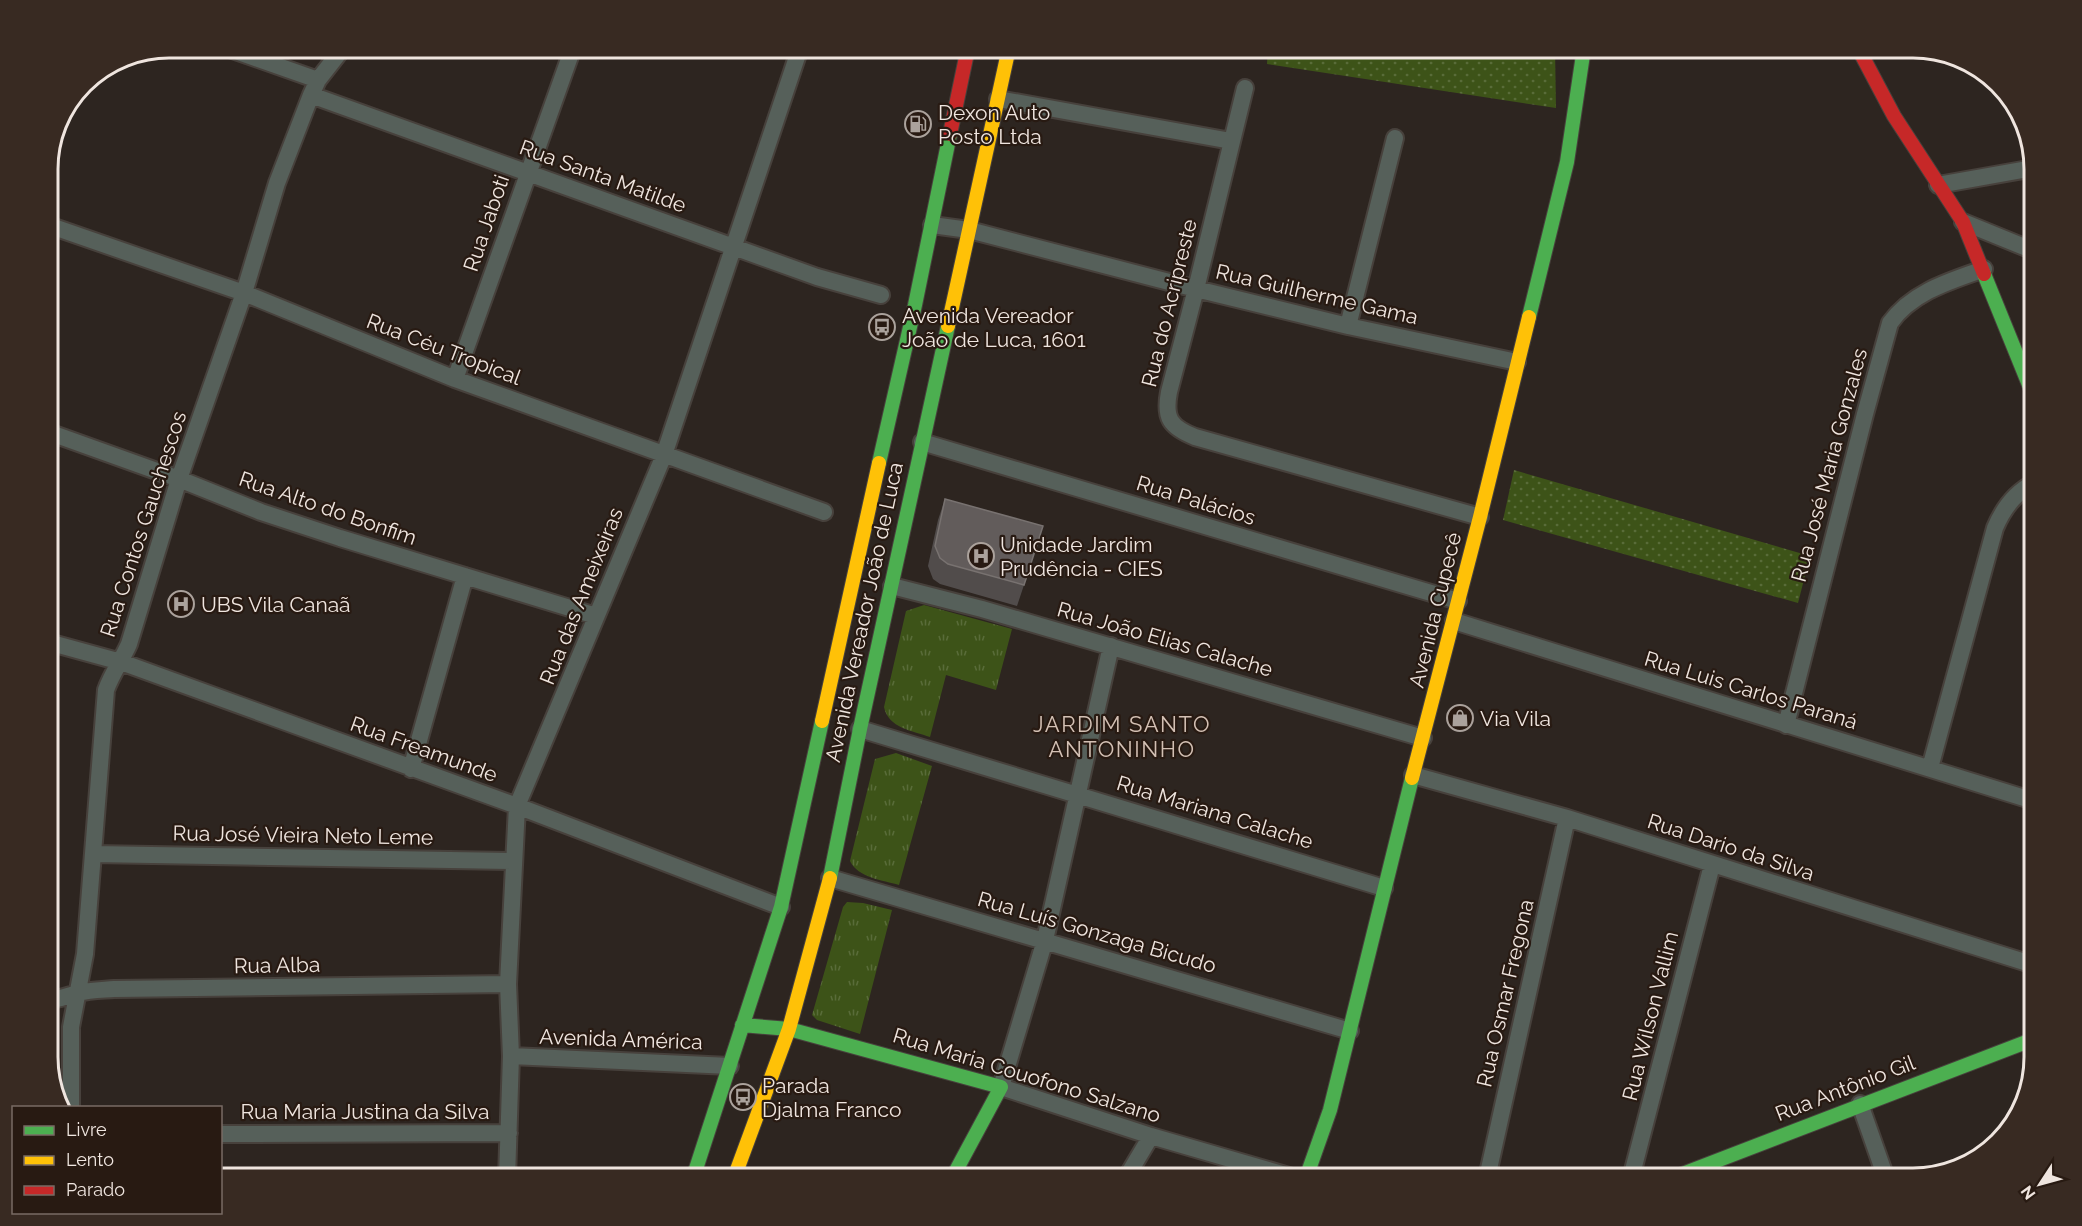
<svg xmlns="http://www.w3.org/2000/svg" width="2082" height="1226" viewBox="0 0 2082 1226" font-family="Raleway,sans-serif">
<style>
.grass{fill:url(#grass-dots)}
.park{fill:url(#park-tufts)}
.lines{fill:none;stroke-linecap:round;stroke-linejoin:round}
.street-casing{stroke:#47413c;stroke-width:20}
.fast-casing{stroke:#47413c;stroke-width:16}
.slow-casing{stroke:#47413c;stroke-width:16}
.jam-casing{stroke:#47413c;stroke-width:16}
.street{stroke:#56605a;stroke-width:16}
.fast{stroke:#4caf50;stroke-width:14}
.slow{stroke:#ffc107;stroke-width:14}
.jam{stroke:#c62828;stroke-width:14}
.wall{fill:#514c4b}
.building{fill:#625c5b;stroke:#787270;stroke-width:1.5}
.labels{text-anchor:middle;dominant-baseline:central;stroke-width:4.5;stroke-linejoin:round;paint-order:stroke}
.poi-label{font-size:21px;fill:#efe5df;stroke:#281a12;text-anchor:start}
.street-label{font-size:21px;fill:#efe5df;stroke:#281a12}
.neighbourhood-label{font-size:22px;letter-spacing:1.5px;fill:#d3c0b4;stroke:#281a12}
.rim{fill:none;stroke:#efe5df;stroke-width:3}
</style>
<defs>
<pattern id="grass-dots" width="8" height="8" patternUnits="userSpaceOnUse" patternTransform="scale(1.5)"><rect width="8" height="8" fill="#3d5318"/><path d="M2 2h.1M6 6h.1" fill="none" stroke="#596c39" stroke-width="1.8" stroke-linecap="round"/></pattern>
<pattern id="park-tufts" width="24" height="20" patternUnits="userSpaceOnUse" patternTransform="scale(1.5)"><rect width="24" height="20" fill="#3d5318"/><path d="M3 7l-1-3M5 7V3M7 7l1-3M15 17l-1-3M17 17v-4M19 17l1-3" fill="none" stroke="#596c39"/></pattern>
</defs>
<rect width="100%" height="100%" fill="#2d2520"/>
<path class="grass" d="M1268,48H1555L1556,108L1267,64Z
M1514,470L1810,556L1798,603L1503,520Z"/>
<path class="park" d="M924,605L1012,629L996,690L946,675L930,737C913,731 888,728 884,707L906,611Z
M896,753L932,766L899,885C883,880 858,878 850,861L875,759Z
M847,902L863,903L892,910L860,1034L817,1020L812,1015L843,907Z"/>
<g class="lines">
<defs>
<path id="street" d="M227,48L318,80
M1245,88L1196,289L1169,392C1164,418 1170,427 1195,437L1480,517
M311,95L817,277L881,295
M998,99L1231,141
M1938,185L2034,168
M1963,222L2034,251
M48,225L244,293L455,379L824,512
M932,225L969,230L1196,289L1348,326L1517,362
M1348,326L1395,138
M455,379L573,48
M48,432L179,479L261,512L340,538L596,616
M922,442L1458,601
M892,586L982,609L1423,738
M1454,621L2034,801
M48,642L121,662L517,806L781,907
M1111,646L1045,940L1001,1087L1151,1136L1296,1178
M1786,725L1865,414L1890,323C1912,292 1950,281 1984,269
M860,729L1384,888
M1930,768L1995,528C2003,509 2014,493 2034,483
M411,769L465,576
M1413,775L1567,818L2034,965
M93,854L513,861
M830,878L1350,1031
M48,1000C59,1000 68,995 78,993C90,990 102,990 114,989L508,984
M511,1056L730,1066
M1860,1104L1886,1178
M71,1108V1027L85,954L106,690C112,673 122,660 129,644L179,479L244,293L277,183L311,95L318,80L343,48
M220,1134L509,1133
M507,1178L511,1056L508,984L517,806L664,455L800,48
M1126,1178L1151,1136
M1487,1178L1567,818
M1631,1178L1712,865"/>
<path id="fast" d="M1984,274L2034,397
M1529,317L1567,162L1584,48
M879,463L915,305L950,134
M830,878L860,729L948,326
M742,1025L789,1029L1001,1087L952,1178
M693,1178L781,907L822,721
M1306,1178L1330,1110L1412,778
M1672,1178L2034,1039"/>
<path id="slow" d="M948,326L1009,48
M822,721L879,463
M1412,778L1480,517L1529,317
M734,1178L789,1029L830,878"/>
<path id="jam" d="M1858,48L1894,116L1963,222L1984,274
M950,134L968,48"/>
</defs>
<use href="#street" class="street-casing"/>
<use href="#fast" class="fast-casing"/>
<use href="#slow" class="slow-casing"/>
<use href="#jam" class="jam-casing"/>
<use href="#street" class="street"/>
<use href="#fast" class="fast"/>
<use href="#slow" class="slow"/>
<use href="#jam" class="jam"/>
</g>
<path class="wall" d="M945,499L1024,585L1017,606L940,584L933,579L928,566L938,520Z"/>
<path class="building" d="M945,499L1043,526L1024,585L948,564L940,558L935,546Z"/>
<defs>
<symbol id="fuel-ring" viewBox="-11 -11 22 22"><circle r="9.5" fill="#281a12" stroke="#aba29c" stroke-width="1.5"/><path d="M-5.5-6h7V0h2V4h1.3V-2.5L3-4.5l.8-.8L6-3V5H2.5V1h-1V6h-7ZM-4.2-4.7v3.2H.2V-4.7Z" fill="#aba29c"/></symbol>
<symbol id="bus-ring" viewBox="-11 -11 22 22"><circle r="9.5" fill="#281a12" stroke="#aba29c" stroke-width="1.5"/><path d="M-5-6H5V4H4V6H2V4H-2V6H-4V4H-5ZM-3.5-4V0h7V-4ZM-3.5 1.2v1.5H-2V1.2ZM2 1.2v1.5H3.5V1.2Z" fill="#aba29c"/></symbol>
<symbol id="hospital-ring" viewBox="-11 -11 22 22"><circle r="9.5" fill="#281a12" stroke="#aba29c" stroke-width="1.5"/><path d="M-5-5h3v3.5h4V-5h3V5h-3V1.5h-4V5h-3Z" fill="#aba29c"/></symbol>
<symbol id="shop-ring" viewBox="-11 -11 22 22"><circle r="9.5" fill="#281a12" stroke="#aba29c" stroke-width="1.5"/><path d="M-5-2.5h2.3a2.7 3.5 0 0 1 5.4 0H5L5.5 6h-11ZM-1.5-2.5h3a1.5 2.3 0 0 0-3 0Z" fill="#aba29c"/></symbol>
</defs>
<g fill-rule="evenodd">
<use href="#fuel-ring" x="903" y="109" width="30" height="30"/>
<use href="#bus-ring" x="867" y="312" width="30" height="30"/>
<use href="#hospital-ring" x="966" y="541" width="30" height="30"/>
<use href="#hospital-ring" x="166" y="589" width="30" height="30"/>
<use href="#shop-ring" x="1445" y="703" width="30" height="30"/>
<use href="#bus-ring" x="728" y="1082" width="30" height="30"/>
</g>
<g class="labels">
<g class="poi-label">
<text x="938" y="112">Dexon Auto<tspan x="938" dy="24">Posto Ltda</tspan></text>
<text x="902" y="315">Avenida Vereador<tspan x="902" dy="24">João de Luca, 1601</tspan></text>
<text x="1000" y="544">Unidade Jardim<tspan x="1000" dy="24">Prudência - CIES</tspan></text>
<text x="201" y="604">UBS Vila Canaã</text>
<text x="1480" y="718">Via Vila</text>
<text x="762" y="1085">Parada<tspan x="762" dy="24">Djalma Franco</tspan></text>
</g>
<g class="street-label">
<text transform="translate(603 176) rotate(20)">Rua Santa Matilde</text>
<text transform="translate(486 223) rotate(-71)">Rua Jaboti</text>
<text transform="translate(1317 294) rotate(13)">Rua Guilherme Gama</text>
<text transform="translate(1169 303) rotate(-76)">Rua do Acripreste</text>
<text transform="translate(444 349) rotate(21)">Rua Céu Tropical</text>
<text transform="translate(1829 465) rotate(-75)">Rua José Maria Gonzales</text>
<text transform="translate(1196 500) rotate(17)">Rua Palácios</text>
<text transform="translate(328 508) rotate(19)">Rua Alto do Bonfim</text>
<text transform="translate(143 524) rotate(-72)">Rua Contos Gauchescos</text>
<text transform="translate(581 596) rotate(-68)">Rua das Ameixeiras</text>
<text transform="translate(1435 610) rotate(-76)">Avenida Cupecê</text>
<text transform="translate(864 612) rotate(-78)">Avenida Vereador João de Luca</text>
<text transform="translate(1165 639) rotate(16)">Rua João Elias Calache</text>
<text transform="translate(1751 690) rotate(17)">Rua Luis Carlos Paraná</text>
<text transform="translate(424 749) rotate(20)">Rua Freamunde</text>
<text transform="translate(1215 812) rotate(17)">Rua Mariana Calache</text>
<text transform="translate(303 835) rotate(1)">Rua José Vieira Neto Leme</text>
<text transform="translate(1731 847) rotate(18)">Rua Dario da Silva</text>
<text transform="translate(1097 932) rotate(16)">Rua Luís Gonzaga Bicudo</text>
<text transform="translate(277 965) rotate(-1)">Rua Alba</text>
<text transform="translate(1505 993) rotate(-77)">Rua Osmar Fregona</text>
<text transform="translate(1650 1016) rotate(-76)">Rua Wilson Vallim</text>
<text transform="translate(621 1039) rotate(2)">Avenida América</text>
<text transform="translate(1027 1075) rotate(17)">Rua Maria Couofono Salzano</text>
<text transform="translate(1845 1088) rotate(-21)">Rua Antônio Gil</text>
<text x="365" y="1111">Rua Maria Justina da Silva</text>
</g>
<g class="neighbourhood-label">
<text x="1122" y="724">JARDIM SANTO<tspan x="1122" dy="25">ANTONINHO</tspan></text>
</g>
</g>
<path d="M0 0H2082V1226H0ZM169 58H1913A111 111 0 0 1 2024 169V1057A111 111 0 0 1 1913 1168H169A111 111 0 0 1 58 1057V169A111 111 0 0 1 169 58Z" fill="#382a22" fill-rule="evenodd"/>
<path class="rim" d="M169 58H1913A111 111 0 0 1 2024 169V1057A111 111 0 0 1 1913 1168H169A111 111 0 0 1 58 1057V169A111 111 0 0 1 169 58Z"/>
<rect x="12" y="1106" width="210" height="108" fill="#281a12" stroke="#786b64" stroke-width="1.5"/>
<rect x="24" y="1126" width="30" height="9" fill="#4caf50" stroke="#786b64" stroke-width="1.5"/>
<text x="66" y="1136" font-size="18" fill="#efe5df">Livre</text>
<rect x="24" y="1156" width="30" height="9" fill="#ffc107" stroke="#786b64" stroke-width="1.5"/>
<text x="66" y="1166" font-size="18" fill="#efe5df">Lento</text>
<rect x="24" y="1186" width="30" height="9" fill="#c62828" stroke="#786b64" stroke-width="1.5"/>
<text x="66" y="1196" font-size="18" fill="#efe5df">Parado</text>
<g transform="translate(2040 1184) rotate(234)" stroke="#281a12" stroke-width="4.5" paint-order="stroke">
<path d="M0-4.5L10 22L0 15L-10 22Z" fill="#efe5df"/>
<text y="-9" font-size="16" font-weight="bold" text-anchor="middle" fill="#efe5df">N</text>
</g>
</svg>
